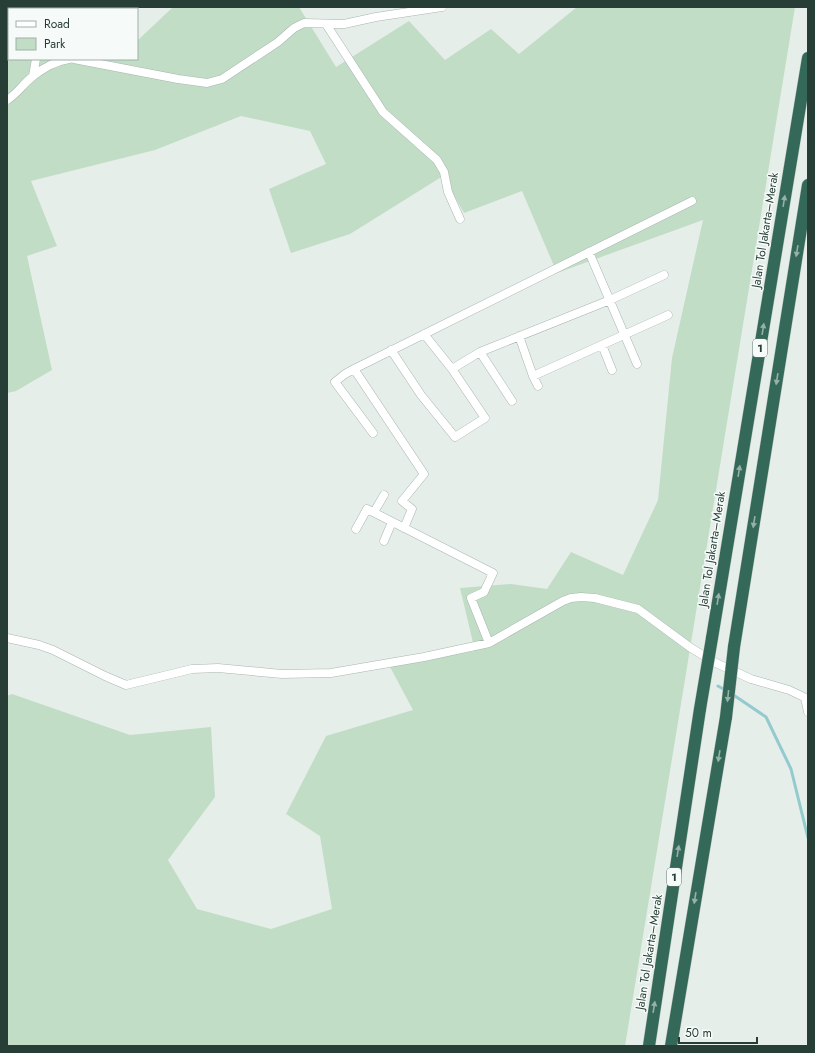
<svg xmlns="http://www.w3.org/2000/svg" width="815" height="1053" viewBox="0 0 815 1053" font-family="Jost,sans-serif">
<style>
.green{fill:#c1ddc5}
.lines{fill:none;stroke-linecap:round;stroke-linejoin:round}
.stream{stroke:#93cace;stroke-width:3}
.street-casing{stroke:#a9b6af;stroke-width:9}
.highway-casing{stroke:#c2c9c6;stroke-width:13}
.street{stroke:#fff;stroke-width:8}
.highway{stroke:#346858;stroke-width:12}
.highway-bridge-casing{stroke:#c2c9c6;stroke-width:13;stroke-linecap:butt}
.highway-bridge{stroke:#346858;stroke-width:12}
.oneway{fill:#95b1a8}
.labels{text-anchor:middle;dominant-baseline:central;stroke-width:3;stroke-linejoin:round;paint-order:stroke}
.shield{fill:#f6faf8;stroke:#647670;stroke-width:1}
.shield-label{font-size:11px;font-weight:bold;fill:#263e35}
.street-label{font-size:12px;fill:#263e35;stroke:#f6faf8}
</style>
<rect width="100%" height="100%" fill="#e6eee9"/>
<path class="green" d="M173,7H299L336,67L409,21L445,60L491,29L519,54L577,7H795L625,1046H7V696L12,694L130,735L211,727L215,797L168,860L197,909L271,929L332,909L320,836L286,814L326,736L413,710L389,665L475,651L460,588L511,584L547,589L571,552L623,575L658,500L672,358L703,220L557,273L522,191L464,213L443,176L350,234L291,253L269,189L326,164L310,131L241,116L155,150L31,181L57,246L27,256L52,370L16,391L7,393V32L9,31V59H137V41Z"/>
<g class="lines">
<path class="stream" d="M718,686L725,690
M732,694L766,717L791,769L808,838"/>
<defs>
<path id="street" d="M38,7L39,9
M326,24L383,112L437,160L444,172L448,192L460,219
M74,59L178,79L207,83L222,79L278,42L294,28L304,23L344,24L376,17L442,7
M33,76L36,59
M7,100C17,94 23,84 32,77C43,68 56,61 69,59
M589,252L637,364
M519,336L533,376L538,386
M602,345L612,370
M391,350L421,395L455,437L485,418L452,369L424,334
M480,352L512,401
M354,369L692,201
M452,369L480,352L610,300L664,275
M533,376L668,315
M373,433L335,382L345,374L354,369L424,474L402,501L412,509L404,528
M374,512L384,495
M356,529L367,509L493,573L484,592L471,598L489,643
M384,541L392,522
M7,638L39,645L53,650L105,676L126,685L192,669L218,668L282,674L331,673L424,657L489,643L563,601L571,598L581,597L595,598L638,609L691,648L716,663L751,679L789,690L808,699
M805,698L808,712"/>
<path id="highway" d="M712,638L808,58
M734,647L808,185
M649,1046L700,709
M671,1046L726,717"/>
</defs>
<use href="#street" class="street-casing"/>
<use href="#highway" class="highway-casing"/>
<use href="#street" class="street"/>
<use href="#highway" class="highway"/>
<defs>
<path id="highway-bridge" d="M700,709L712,638
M726,717L734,647"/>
</defs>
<use href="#highway-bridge" class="highway-bridge-casing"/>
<use href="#highway-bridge" class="highway-bridge"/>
</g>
<defs><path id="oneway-solid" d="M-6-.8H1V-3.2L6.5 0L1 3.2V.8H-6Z"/></defs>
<g class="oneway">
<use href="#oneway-solid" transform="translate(784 201) rotate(-81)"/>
<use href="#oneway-solid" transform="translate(797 251) rotate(99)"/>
<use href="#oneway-solid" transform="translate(763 329) rotate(-81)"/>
<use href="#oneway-solid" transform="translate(777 379) rotate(99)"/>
<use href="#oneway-solid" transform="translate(739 471) rotate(-81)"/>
<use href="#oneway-solid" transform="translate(754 522) rotate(99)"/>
<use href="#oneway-solid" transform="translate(718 599) rotate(-81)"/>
<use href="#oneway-solid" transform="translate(728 696) rotate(96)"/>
<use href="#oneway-solid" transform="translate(719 756) rotate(99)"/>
<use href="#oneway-solid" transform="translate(678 851) rotate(-81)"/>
<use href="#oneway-solid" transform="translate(695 898) rotate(99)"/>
<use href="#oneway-solid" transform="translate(654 1007) rotate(-81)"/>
</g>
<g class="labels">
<g class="shield">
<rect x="753" y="339" width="14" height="18" rx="3"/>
<rect x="667" y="868" width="14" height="18" rx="3"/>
</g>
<g class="shield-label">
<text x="760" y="348">1</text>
<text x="674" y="877">1</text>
</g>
<g class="street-label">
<text transform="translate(765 230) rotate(-81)">Jalan Tol Jakarta–Merak</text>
<text transform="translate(712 549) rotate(-81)">Jalan Tol Jakarta–Merak</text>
<text transform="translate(649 952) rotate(-81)">Jalan Tol Jakarta–Merak</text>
</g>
</g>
<rect width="815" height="1053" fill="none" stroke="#263e35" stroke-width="16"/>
<rect x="8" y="8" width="130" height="52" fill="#f6faf8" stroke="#a3afaa"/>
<rect x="16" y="21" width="20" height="6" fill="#ffffff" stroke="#a3afaa"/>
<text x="44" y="28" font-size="12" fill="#263e35">Road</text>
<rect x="16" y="38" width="20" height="12" fill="#c1ddc5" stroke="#a3afaa"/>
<text x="44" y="48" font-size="12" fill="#263e35">Park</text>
<path d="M679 1037v6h78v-6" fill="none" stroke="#263e35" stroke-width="2"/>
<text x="685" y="1037" font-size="12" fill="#263e35" stroke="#f6faf8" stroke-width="3" paint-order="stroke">50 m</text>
</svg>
